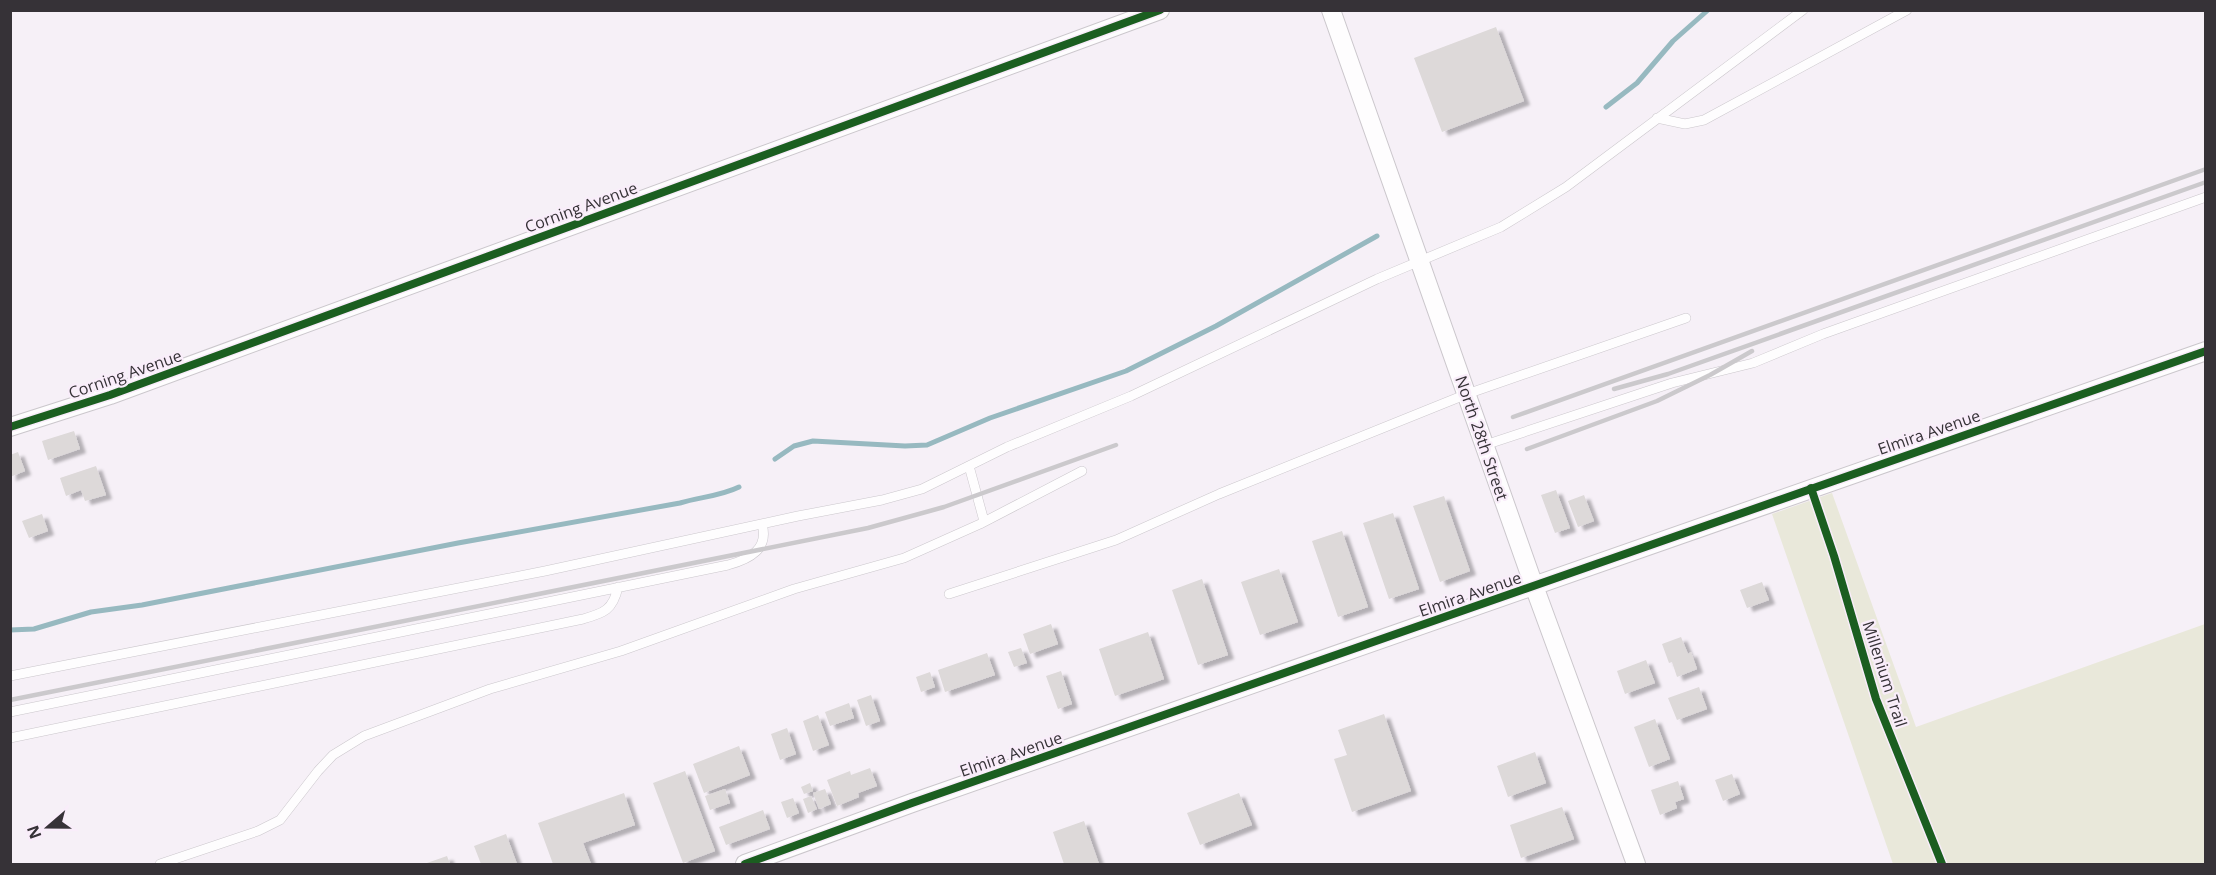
<svg xmlns="http://www.w3.org/2000/svg" width="2216" height="875" viewBox="0 0 2216 875" font-family="'Open Sans',sans-serif">
<style>
.green{fill:#e9e8da}
.lines{fill:none;stroke-linecap:round;stroke-linejoin:round}
.stream{stroke:#97b9c0;stroke-width:5}
.building{fill:#ddd9d9;filter:url(#shadow)}
.lane-casing{stroke:#cbc7cc;stroke-width:10}
.street-casing{stroke:#cbc7cc;stroke-width:20}
.lane{stroke:#fefdfe;stroke-width:9}
.street{stroke:#fefdfe;stroke-width:18}
.rail{stroke:#cbc9cc;stroke-width:4.5}
.cycleway-casing{stroke:#f9edfa;stroke-width:11}
.cycleway{stroke:#1b5e20;stroke-width:8}
.labels{text-anchor:middle;dominant-baseline:central;stroke-width:4.5;stroke-linejoin:round;paint-order:stroke}
.street-label{font-size:16px;fill:#363237;stroke:#f9edfa}
</style>
<defs>
<filter id="shadow"><feDropShadow dx="6" dy="4" stdDeviation="1.5" flood-color="#0004"/></filter>
</defs>
<rect width="100%" height="100%" fill="#f6f0f7"/>
<path class="green" d="M1832,493L1916,727L2205,624V864H1893L1772,514Z"/>
<g class="lines">
<path class="stream" d="M1606,107L1637,83L1673,41L1708,10
M775,459L794,446L813,441L905,446L927,445L990,418L1126,371L1216,326L1377,236
M10,630L34,629L91,612L142,605L458,543L680,503C700,497 721,496 739,487"/>
</g>
<path class="building" d="M1496,27L1524,101L1442,132L1414,58Z
M74,431L80,449L48,460L42,441Z
M18,452L25,471L10,477V455Z
M96,466L106,495L85,501L81,490L66,496L60,478Z
M1556,490L1570,528L1555,533L1541,495Z
M1584,495L1594,521L1578,527L1568,501Z
M1444,496L1470,571L1440,582L1413,506Z
M1393,513L1419,589L1389,599L1363,523Z
M42,514L48,531L29,538L22,521Z
M1342,531L1368,607L1338,617L1312,541Z
M1279,569L1298,622L1260,635L1241,582Z
M1202,579L1228,655L1198,665L1172,590Z
M1762,582L1769,600L1747,608L1740,590Z
M1051,624L1058,644L1030,654L1023,634Z
M1148,632L1164,679L1115,696L1099,649Z
M1681,637L1688,654L1691,652L1697,669L1677,677L1672,662L1669,663L1662,644Z
M1021,648L1027,663L1014,667L1008,652Z
M987,653L995,675L945,692L938,670Z
M1646,660L1655,683L1625,694L1617,671Z
M1061,671L1072,704L1058,709L1046,676Z
M930,672L935,687L921,692L916,677Z
M1699,687L1707,709L1677,720L1668,698Z
M871,695L880,721L866,726L857,700Z
M849,703L854,718L830,726L825,712Z
M1384,714L1411,791L1352,812L1334,759L1347,755L1338,730Z
M818,715L829,745L813,751L803,721Z
M1655,719L1670,759L1649,767L1634,727Z
M787,728L796,754L780,760L771,734Z
M739,746L750,775L704,793L693,764Z
M1535,752L1546,783L1508,797L1497,766Z
M870,768L877,786L858,793L859,797L837,806L827,780L850,771L851,775Z
M685,771L715,851L683,863L653,783Z
M1732,774L1740,794L1723,801L1715,780Z
M1678,781L1684,799L1675,802L1677,808L1660,815L1651,790Z
M810,783L813,791L804,794L801,787Z
M725,789L730,803L710,810L705,796Z
M825,789L831,804L819,809L813,793Z
M624,793L635,825L583,843L591,864H553L538,823Z
M1239,793L1252,825L1200,845L1187,813Z
M811,796L817,809L808,813L803,799Z
M793,798L799,813L787,818L781,802Z
M1562,807L1574,839L1521,858L1510,825Z
M763,810L770,829L726,845L719,827Z
M1084,821L1099,864H1064L1053,832Z
M506,834L517,864H481L474,846Z
M447,856L450,864H424Z"/>
<g class="lines">
<defs>
<path id="lane" d="M1657,118L1685,124L1704,120L1907,10
M1485,445L1672,383L1753,363L1823,334L2206,197
M969,466L984,521
M949,594L1116,540L1219,494L1467,394L1686,318
M10,676L545,571L798,516L882,500L922,489L1007,447L1131,396L1377,279L1501,227L1566,187L1803,10
M10,712L728,565C750,559 769,549 762,524
M10,738L583,619C604,613 613,610 618,587
M160,864L258,831L280,820L318,771L333,755L364,736L490,689L621,651L794,589L904,558L980,524L1082,471"/>
<path id="street" d="M1331,10L1534,586L1636,864
M10,427L110,395L1160,10
M745,864L912,803L2206,351"/>
</defs>
<use href="#lane" class="lane-casing"/>
<use href="#street" class="street-casing"/>
<use href="#lane" class="lane"/>
<use href="#street" class="street"/>
<path class="rail" d="M1614,389L1668,374L2206,182
M1513,417L2206,169
M1527,449L1657,401L1710,375L1752,351
M10,700L868,528L944,507L1116,445"/>
<defs>
<path id="cycleway" d="M10,427L110,395L1160,10
M1811,488L1834,556L1876,699L1942,864
M745,864L912,803L2206,351"/>
</defs>
<use href="#cycleway" class="cycleway-casing"/>
<use href="#cycleway" class="cycleway"/>
</g>
<g class="labels">
<g class="street-label">
<text transform="translate(581 207) rotate(-20)">Corning Avenue</text>
<text transform="translate(125 374) rotate(-19)">Corning Avenue</text>
<text transform="translate(1929 432) rotate(-19)">Elmira Avenue</text>
<text transform="translate(1482 438) rotate(71)">North 28th Street</text>
<text transform="translate(1470 594) rotate(-19)">Elmira Avenue</text>
<text transform="translate(1885 674) rotate(72)">Millenium Trail</text>
<text transform="translate(1011 754) rotate(-19)">Elmira Avenue</text>
</g>
</g>
<rect width="2216" height="875" fill="none" stroke="#363237" stroke-width="24"/>
<g transform="translate(48 827) rotate(250)" stroke="#f9edfa" stroke-width="4.5" paint-order="stroke">
<path d="M0-4.5L10 22L0 15L-10 22Z" fill="#363237"/>
<text y="-9" font-size="16" font-weight="bold" text-anchor="middle" fill="#363237">N</text>
</g>
</svg>
